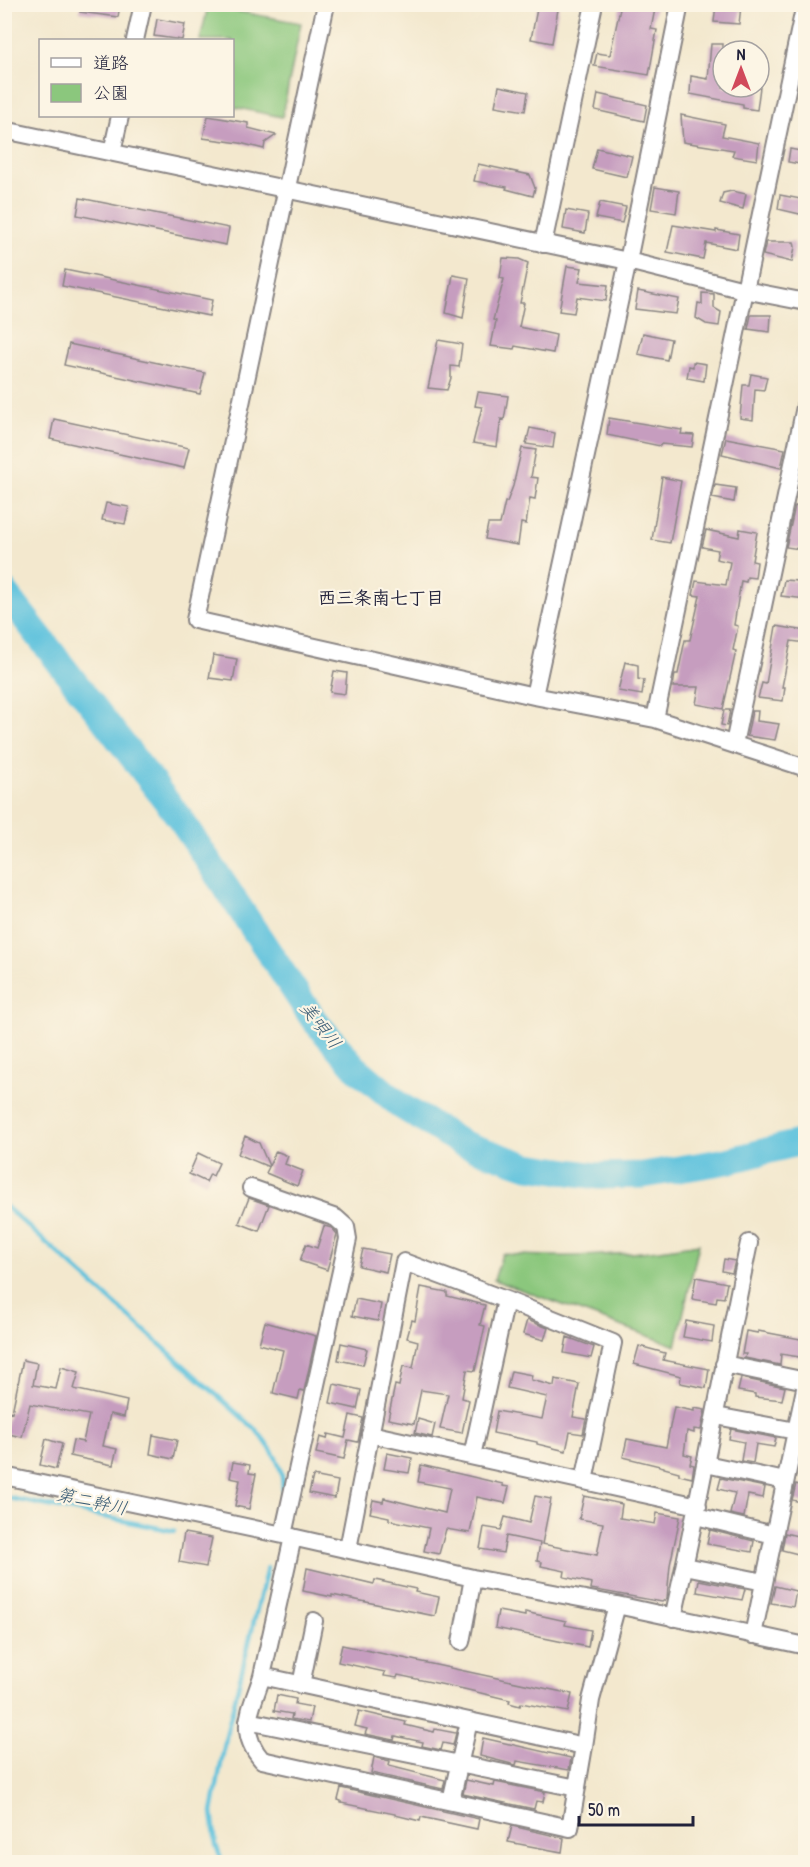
<svg xmlns="http://www.w3.org/2000/svg" width="810" height="1867" viewBox="0 0 810 1867" font-family="'Patrick Hand','Klee One',sans-serif">
<style>
.green{fill:#8bc77d;stroke:#56745c;stroke-width:1.5}
.lines{fill:none;stroke-linecap:round;stroke-linejoin:round}
.stream{stroke:#5fc2dd;stroke-width:4.5}
.river{stroke:#5fc2dd;stroke-width:27}
.building{fill:#c69dbf}
.minor-casing{stroke:#8a8584;stroke-width:20}
.minor{stroke:#fff;stroke-width:16}
.labels{text-anchor:middle;dominant-baseline:central;stroke-width:4.5;stroke-linejoin:round;paint-order:stroke}
.neighbourhood-label{font-size:18px;font-weight:bold;fill:#22223b;stroke:#fcf5e5}
.water-label{font-size:18px;font-style:italic;fill:#375a74;stroke:#fcf5e5}
</style>
<rect width="100%" height="100%" fill="#fcf5e5"/>
<filter id="ink" filterUnits="userSpaceOnUse"><feTurbulence type="fractalNoise" baseFrequency=".0167" numOctaves="2"/><feDisplacementMap in="SourceGraphic" scale="12" xChannelSelector="R" yChannelSelector="G"/><feConvolveMatrix kernelMatrix="1 2 1 2 8 2 1 2 1" color-interpolation-filters="sRGB"/></filter>
<filter id="wash" filterUnits="userSpaceOnUse"><feTurbulence type="fractalNoise" baseFrequency=".008" numOctaves="4" result="noise"/><feDisplacementMap in="SourceGraphic" scale="24" xChannelSelector="R" yChannelSelector="G"/><feGaussianBlur stdDeviation="1.35" result="paint"/><feColorMatrix in="noise" values="0 0 0 0 0 0 0 0 0 0 0 0 0 0 0 0 0 1.4 0 .05"/><feComposite in="paint" operator="in"/></filter>
<g filter="url(#wash)">
<rect width="100%" height="100%" fill="#f3e8ce"/>
<path class="green" d="M208,6L301,23L282,117L233,107L232,40H200Z
M699,1244L676,1346L494,1280L502,1254C570,1259 631,1256 699,1244Z"/>
<g class="lines">
<path class="stream" d="M4,1205L257,1431C278,1456 287,1473 281,1506
M4,1497L174,1531
M222,1862L216,1845L212,1812L227,1732L267,1568"/>
<path class="river" d="M4,591L179,817L314,1020L355,1067L401,1106L461,1143L528,1166L597,1176L643,1175L727,1161L806,1141"/>
</g>
<g id="blocks">
<path class="building" d="M81,4H120L118,17L80,12Z
M538,4H559L552,43L531,39Z
M621,4H656L651,29L657,30L649,75L594,66L597,53L610,55Z
M716,4L741,6L739,24L714,22Z
M157,19L185,24L182,40L154,36Z
M711,44H723V87H760L757,110L743,108V104L690,94L691,76L708,79Z
M499,86L528,92L525,111L495,106Z
M598,94L647,105L644,121L595,110Z
M681,115L725,124L722,136L759,143L757,160L732,156L734,150L683,142Z
M208,116L248,123V128L276,135L265,143L264,149L240,143L203,138Z
M597,148L632,156L627,177L592,169Z
M790,149L806,152V165L788,162Z
M478,164L530,175L535,188L533,196L506,189L507,187L474,181Z
M655,187L679,191L676,213L651,209Z
M732,191L746,194L743,209L720,203L723,193Z
M780,195L806,200L804,215L778,209Z
M80,198L229,228L226,245L77,215Z
M600,202L626,207L622,223L596,218Z
M566,210L588,214L585,233L563,229Z
M673,225L716,232V230L739,234L737,249L706,243L703,259L667,252Z
M766,242H794L795,247L792,262L763,255Z
M503,258L519,259L528,263L520,303H524L519,327L556,335L553,353L515,346L514,349L491,346L496,321L493,320L504,279L500,278Z
M567,266L582,268L579,282L608,285L606,301L577,297L574,313L559,311Z
M65,270L212,300L209,316L62,286Z
M453,275L469,278L463,318L446,313Z
M638,291L679,299L676,314L635,309Z
M702,293L714,294V308L721,312L719,326L706,324L696,318L698,303L702,304Z
M751,315H771L770,332L748,329Z
M643,333L671,339L667,360L638,354Z
M438,340L462,344L459,367L451,366V378L447,390L428,388Z
M69,344L205,373L200,394L64,365Z
M693,362L706,364L704,381L687,378L689,366L693,367Z
M751,374L767,377L764,390L755,389L753,420L740,418L743,385H749Z
M478,392L508,396L504,420L501,419L497,447L473,443L482,407L475,406Z
M609,418L682,430L681,434L694,435L692,447L661,444L660,446L607,435Z
M54,419L189,448L184,468L50,439Z
M530,428L555,433L553,448L526,444Z
M726,438L785,449L781,468L722,454Z
M522,448L536,450L531,477L538,478L535,499L530,498L526,524L521,523L518,545L485,539L488,524H500L505,502H507L513,486Z
M662,477L681,481L670,543L652,540Z
M715,485L736,488L734,502L712,498Z
M106,503L129,507L125,524L102,520Z
M795,506L806,508V550L786,547Z
M740,529L757,532L752,561L757,562L755,578L747,577L746,582L741,581L734,625L738,626L733,650L736,651L723,709L696,704L699,687H673L675,674H678L685,640H690L700,596L693,595L696,581L726,585L730,562L716,559L718,550L702,547L706,530L739,537Z
M784,580L798,581V586L806,587V599L781,596Z
M776,626L806,631V643L791,641L782,687H785L783,701L758,698L762,683L766,684Z
M213,655L237,659L233,681L209,678Z
M625,662L638,665V679L644,680L642,695L618,691Z
M334,671L347,673L345,694L330,692Z
M724,710H730L727,726L721,725Z
M752,711H758L757,721L779,724L775,740L747,736Z
M245,1136L259,1143L269,1166L276,1151L288,1156L285,1164L303,1171L297,1186L266,1173L269,1167L238,1154Z
M198,1153L219,1163L213,1176L210,1174L206,1182L189,1174Z
M249,1198L269,1205L259,1231L239,1223Z
M324,1226L332,1228L337,1234L327,1270L300,1261L306,1244L317,1248Z
M363,1249L390,1254L386,1272L359,1266Z
M724,1259L735,1261L732,1273L722,1271Z
M696,1277L727,1283L724,1298L717,1297L716,1303L692,1299Z
M421,1287L447,1292V1296L485,1305L480,1325L485,1326L475,1371L467,1370L462,1398L469,1400L462,1433L440,1429L448,1394L421,1390L414,1424L388,1419L395,1385L399,1386L403,1366L413,1368L418,1341L407,1338L412,1320L415,1321Z
M356,1299L381,1304L378,1321L352,1316Z
M527,1320L548,1328L544,1340L523,1334Z
M686,1321L714,1326L712,1342L683,1337Z
M265,1322L316,1336L304,1391L300,1390L298,1399L273,1393L283,1350L259,1344Z
M746,1331L758,1333V1331L806,1340V1358L781,1354L780,1365L745,1358L746,1354H742Z
M567,1337L594,1347L591,1358L564,1353Z
M341,1343L367,1349L363,1365L338,1360Z
M639,1346L665,1353L663,1360L709,1369L706,1388L680,1383L681,1376L634,1364Z
M23,1360L37,1363L33,1385L56,1389L61,1367L79,1372L74,1389L127,1401L124,1417L110,1414L103,1446L117,1449L113,1465L70,1456L73,1440L83,1442L89,1415L30,1404L22,1437L4,1433L9,1411L12,1412Z
M511,1371L532,1375L531,1380L554,1386L555,1379L579,1384L573,1417L586,1419L583,1434L570,1432L566,1451L537,1444V1442L493,1433L497,1411L542,1419L547,1397L507,1388Z
M741,1378L785,1387L782,1400L755,1397V1394L738,1391Z
M334,1384L361,1390L357,1409L330,1403Z
M674,1407L694,1411V1408L705,1410L701,1430L694,1429V1433L687,1431L684,1454L692,1456L690,1464L694,1465L692,1478L679,1475V1472L664,1468V1467L623,1457L627,1439L666,1447Z
M350,1415L363,1418L358,1442L348,1440L344,1459L316,1453L320,1437L327,1439L328,1434L345,1438Z
M418,1419L435,1424L432,1437L415,1433Z
M731,1429L776,1438L774,1447L756,1444L753,1463L741,1461L744,1442L729,1439Z
M153,1435L177,1440L173,1459L150,1454Z
M46,1439L62,1444L56,1469L40,1465Z
M387,1453L412,1458L409,1473L384,1469Z
M233,1462L250,1465L249,1473L256,1474L249,1509L235,1506L240,1480L230,1478Z
M421,1465L503,1484V1486L509,1487L505,1503L477,1497L470,1533L446,1529L439,1554L424,1551L429,1528L389,1520V1517L370,1513L373,1500L383,1502L384,1498L445,1513L450,1488L418,1482Z
M313,1476L338,1481L335,1498L309,1493Z
M721,1478L765,1487L763,1498L748,1495L744,1517L730,1514L735,1493L718,1489Z
M796,1484L806,1487V1503L792,1500Z
M535,1496L551,1499L542,1544L597,1555L603,1523L579,1519L584,1496L622,1504L620,1518L655,1524L657,1513L680,1517L670,1565L667,1598L662,1602L591,1589L592,1583L564,1577L565,1571L541,1566L542,1562L537,1561L540,1543L506,1536L503,1553L480,1549L484,1527L501,1530L505,1517L529,1523Z
M710,1530L754,1541L752,1552L707,1544Z
M184,1533L212,1538L206,1567L179,1562Z
M785,1533L806,1538V1556L782,1550Z
M307,1568L374,1584L375,1580L416,1589L415,1592L439,1597L435,1616L332,1595V1597L303,1591Z
M699,1580L745,1589L742,1600L697,1592Z
M775,1586L796,1591L793,1607L771,1603Z
M498,1611L525,1616V1612L566,1621L565,1625L591,1630L588,1647L495,1628Z
M342,1645L572,1694L568,1712L521,1703L520,1706L509,1703L510,1700L464,1689L398,1675L397,1678L384,1676L385,1672L338,1662Z
M277,1695L296,1699L295,1704L312,1707L309,1722L291,1719L292,1714L274,1711Z
M359,1711L406,1722L405,1725L434,1732L435,1729L456,1733L453,1745L443,1743L441,1750L422,1746L423,1742L395,1736L394,1740L365,1734L367,1729L355,1726Z
M483,1738L571,1758L569,1770L517,1761L516,1765L480,1756Z
M374,1757L390,1761L389,1766L445,1780L443,1789L371,1773Z
M466,1780L494,1786L495,1782L545,1792L543,1802L536,1801L534,1809L463,1794Z
M341,1788L479,1819L477,1829L421,1817L420,1821L395,1815V1814L341,1803V1801L338,1800Z
M512,1826L564,1838L562,1852L508,1842Z"/>
</g>
</g>
<g filter="url(#ink)">
<use href="#blocks" fill-opacity="0" stroke="#8a8584" stroke-width="1.5"/>
<g class="lines">
<defs>
<path id="minor" d="M326,4L195,620L534,696L655,719L806,768
M135,40L143,4
M4,130L628,261L744,290L806,302
M112,152L120,116
M543,244L594,4
M534,696L628,261L680,4
M655,719L805,4
M734,744L806,402
M251,1188L336,1218L346,1227L348,1239L283,1535
M724,1364L806,1381
M716,1416L796,1431
M370,1434L698,1506
M472,1456L506,1300L613,1343L584,1481
M706,1464L785,1481
M4,1476L283,1535L473,1578L617,1605L806,1646
M696,1516L774,1535
M293,1537L262,1676L584,1746L591,1700L617,1605
M348,1549L404,1262L506,1300
M685,1566L764,1582
M673,1618C701,1493 723,1368 749,1243
M753,1635L806,1384
M461,1642L473,1578
M262,1676C252,1709 236,1730 262,1760L570,1828L584,1746
M301,1685L314,1621
M248,1721L577,1788
M451,1801L469,1721"/>
</defs>
<use href="#minor" class="minor-casing"/>
<use href="#minor" class="minor"/>
</g>
</g>
<g class="labels">
<g class="neighbourhood-label">
<text x="381" y="597">西三条南七丁目</text>
</g>
<g class="water-label">
<text transform="translate(321 1025) rotate(52)">美唄川</text>
<text transform="translate(92 1501) rotate(12)">第二幹川</text>
</g>
</g>
<rect width="810" height="1867" fill="none" stroke="#fcf5e5" stroke-width="24"/>
<rect x="39" y="39" width="195" height="78" fill="#fcf5e5" stroke="#a5a1a1" stroke-width="1.5"/>
<rect x="51" y="58" width="30" height="9" fill="#ffffff" stroke="#a5a1a1" stroke-width="1.5"/>
<text x="93" y="69" font-size="18" fill="#22223b">道路</text>
<rect x="51" y="84" width="30" height="18" fill="#8bc77d" stroke="#a5a1a1" stroke-width="1.5"/>
<text x="93" y="99" font-size="18" fill="#22223b">公園</text>
<g transform="translate(741 69)"><circle r="28" fill="#fcf5e5" stroke="#a5a1a1" stroke-width="1.5"/>
<path d="M0-4.5L10 22L0 15L-10 22Z" fill="#d1495b"/>
<text y="-9" font-size="16" font-weight="bold" text-anchor="middle" fill="#22223b">N</text>
</g>
<path d="M579 1816v9h114v-9" fill="none" stroke="#22223b" stroke-width="3"/>
<text x="588" y="1816" font-size="18" fill="#22223b" stroke="#fcf5e5" stroke-width="4.5" paint-order="stroke">50 m</text>
</svg>
